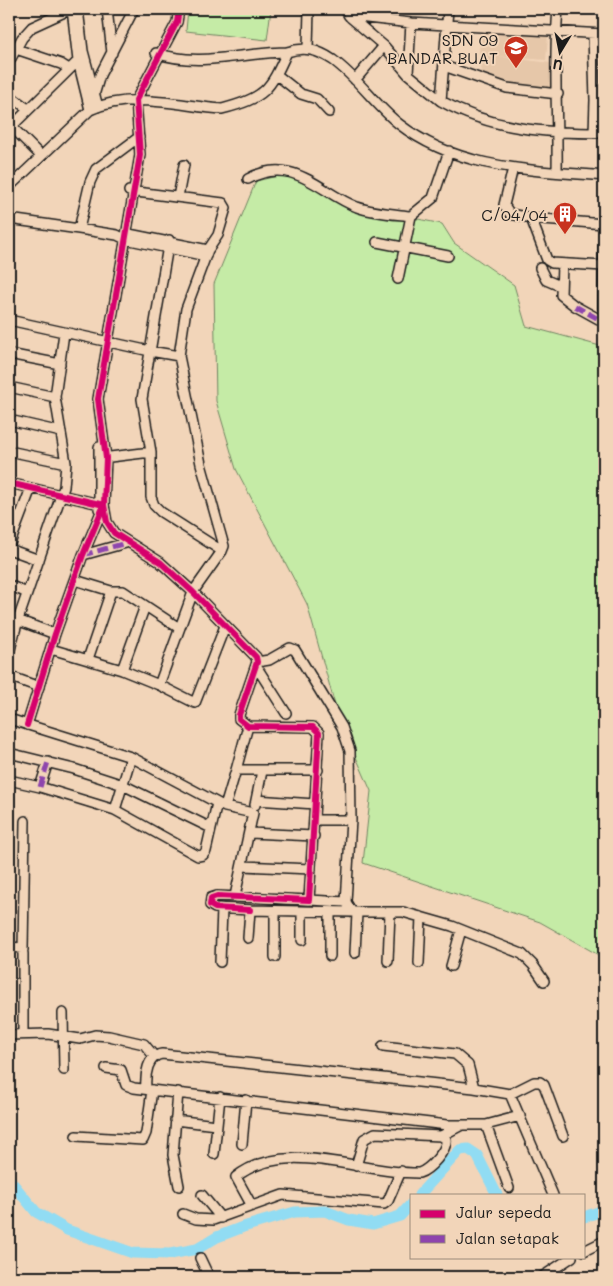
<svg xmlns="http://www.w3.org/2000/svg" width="613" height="1286" viewBox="0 0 613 1286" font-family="Mali,sans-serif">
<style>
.built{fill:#e6c7a9}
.green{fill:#c5eba6;stroke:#708461}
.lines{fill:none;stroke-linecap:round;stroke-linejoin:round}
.river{stroke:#91dcf3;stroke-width:11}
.minor-casing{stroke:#1c1c1c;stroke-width:12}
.minor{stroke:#f2d5b9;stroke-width:9}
.quiet{stroke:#8e44ad;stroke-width:5;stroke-dasharray:10 5;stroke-linecap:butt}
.cycleway-casing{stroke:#f2d5b9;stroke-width:9}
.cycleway{stroke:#d6006c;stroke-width:6}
.labels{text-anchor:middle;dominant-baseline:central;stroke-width:4;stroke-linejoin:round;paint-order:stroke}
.poi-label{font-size:16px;fill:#1c1c1c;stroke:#f2d5b9;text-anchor:end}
</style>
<rect width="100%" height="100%" fill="#f2d5b9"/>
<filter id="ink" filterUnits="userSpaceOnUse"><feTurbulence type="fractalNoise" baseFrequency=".02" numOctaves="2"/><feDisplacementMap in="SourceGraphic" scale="10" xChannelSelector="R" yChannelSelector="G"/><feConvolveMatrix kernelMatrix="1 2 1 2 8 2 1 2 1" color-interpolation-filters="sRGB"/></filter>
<g filter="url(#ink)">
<path class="built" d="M481,30L548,35L546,60L495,56L551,63L550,92L480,76L482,55L479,54Z"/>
<path class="green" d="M188,9H271L267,40L186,31Z
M286,174L341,203L442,224L454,243L514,285L526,326L604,347V958L540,922L363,863L371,791L338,716L307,604L236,469L216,401L214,284L256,181Z"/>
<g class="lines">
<path class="river" d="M9,1179L36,1212L67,1230L133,1253L170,1254L197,1249L217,1237L243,1227L295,1212L325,1211L349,1220L373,1224L400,1216L412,1203
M419,1195L460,1150L468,1149L477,1155L497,1195
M584,1217L604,1210"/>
<defs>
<path id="minor" d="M72,9L78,61L90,110
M78,9L83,51L98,107
M107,9L112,53
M345,9L349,16L411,23L604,34
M448,9L441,101C493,130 546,133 604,133
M350,17L384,46L408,74L441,101
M593,34L595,100
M308,48L309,9
M16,49L61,64L69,69
M156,53C199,68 244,52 287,52
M9,62L22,38L32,27L71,9
M444,66L507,88L558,94
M408,74L411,23
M277,75L301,94L317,99L329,112
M355,80L384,46
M95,92L100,75L134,9
M9,95L28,109
M11,126L40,155
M9,129L78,61
M594,133L595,100H604
M139,137L96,169L90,182L79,229L117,235L125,239L206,256
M513,168L504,205L510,214L531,218L547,260L552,263L604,266
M557,172C558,118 553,62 558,9
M248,179C293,154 320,193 357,207C374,213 394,214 411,216
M9,187L90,110C131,91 180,106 222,109C265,98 270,90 287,52C305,46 318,50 333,60C358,78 375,105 399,124C458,170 533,170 604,176
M129,191L223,203L226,208L218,235L208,250L186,309L179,356L201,464L224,546L222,551L193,592L159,685
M178,197L184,165
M531,218L604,224
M9,219L79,229
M129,234L208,250
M169,240L142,399L151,452V497L154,505L161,512L222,551
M377,242L448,256
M562,264L561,295L575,306L604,322
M540,268L546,280L560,286
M398,279L411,216L433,198L449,151
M603,308L604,230
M9,320L150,351L179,356
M9,354L60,364
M9,387L55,397
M9,420L61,432
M9,451L66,463
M102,458L151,452
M9,483L104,505L107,522L114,533L160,562L193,592L256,657L257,662L239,715V719L248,726L313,727L319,733L309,900L217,896L211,898L210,905L215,908L250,910
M99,509V447
M9,515L19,519
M9,546L31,488
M9,549L39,560
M83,555L126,543
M75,580L111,591
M9,585L27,593
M9,617L55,634
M51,649L122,670L159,685L195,703L225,626
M9,653L18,620L64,487L66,463L55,397L64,333
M88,659L111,591H123L179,628
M257,662L269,660L290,648L295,650L342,727L350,751L351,820L346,902
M256,666L286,713
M122,670L145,606
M9,676L39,687
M9,719L131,757L225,807
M27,725L55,634L83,555L104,505L106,458L98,399L140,155L136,100L177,22L179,9
M9,753L74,769L123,785L211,828
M236,770L248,726
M9,780L40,787L115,810L198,856L203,855L206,851L217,803
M40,787L48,762
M256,800L315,804
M255,805L262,771
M115,810L131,757
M315,820H351
M250,833L314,836
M242,866L311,869
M235,896L253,813L225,807L236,770H318
M309,900L346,902L352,912H403L452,926L522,954L533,965L544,981
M302,912V940
M248,938L250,910L352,912
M9,947L22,948L23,954V1034
M23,950L25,821
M355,953L357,913
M330,956V913
M275,957V911
M388,961L390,912
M220,962L222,909
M419,963L421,917
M451,966L461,930
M63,1013L64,1070
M9,1035L48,1034L80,1039L95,1035L109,1036L144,1044L154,1056
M383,1046L455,1054L468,1065L474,1088
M106,1068L121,1070L126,1085L134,1088L447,1125H486L520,1116
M146,1088C145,1075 147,1056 162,1054L474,1088L510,1094L553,1195
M178,1092L173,1155L179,1186
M510,1094L534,1082H540L544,1085L563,1136
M175,1120L216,1125
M486,1125L509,1188
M76,1136L143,1140L146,1133L152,1090
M242,1144L246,1100
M214,1154L220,1097
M356,1166L364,1139L375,1133L441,1136L460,1126
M202,1195L221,1218
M252,1206L236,1177C286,1137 361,1174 419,1173C429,1170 448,1150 446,1139L441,1136
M183,1214L196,1219L213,1220L283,1195L384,1204L388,1201L401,1171
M584,1251L604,1241
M200,1258L209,1277
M542,1277L572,1257"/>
</defs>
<use href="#minor" class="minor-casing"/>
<use href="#minor" class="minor"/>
<path class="quiet" d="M575,306L604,322
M83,555L126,543
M40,787L48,762"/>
<defs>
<path id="cycleway" d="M9,483L104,505L107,522L114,533L160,562L193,592L256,657L257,662L239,715V719L248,726L313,727L319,733L309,900L217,896L211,898L210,905L215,908L250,910
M27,725L55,634L83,555L104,505L106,458L98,399L140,155L136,100L177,22L179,9"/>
</defs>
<use href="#cycleway" class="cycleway-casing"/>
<use href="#cycleway" class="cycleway"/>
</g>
</g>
<defs>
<symbol id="school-pin" viewBox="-11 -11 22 30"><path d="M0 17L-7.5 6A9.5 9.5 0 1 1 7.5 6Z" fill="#c8321e" stroke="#f2d5b9"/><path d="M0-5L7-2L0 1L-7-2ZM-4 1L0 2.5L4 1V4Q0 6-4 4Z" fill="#fff"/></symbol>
<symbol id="building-pin" viewBox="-11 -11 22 30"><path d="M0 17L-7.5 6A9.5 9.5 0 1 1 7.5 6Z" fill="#c8321e" stroke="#f2d5b9"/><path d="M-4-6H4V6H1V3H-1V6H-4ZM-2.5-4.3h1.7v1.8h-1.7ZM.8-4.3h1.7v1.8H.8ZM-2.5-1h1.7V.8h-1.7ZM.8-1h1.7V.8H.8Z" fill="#fff"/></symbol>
</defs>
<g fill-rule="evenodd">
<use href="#school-pin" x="502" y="34" width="28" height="38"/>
<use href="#building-pin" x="551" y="200" width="28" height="38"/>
</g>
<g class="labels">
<g class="poi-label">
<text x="498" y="39">SDN 09<tspan x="498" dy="18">BANDAR BUAT</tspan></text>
<text x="548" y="214">C/04/04</text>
</g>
</g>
<rect width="613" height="1286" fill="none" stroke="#f2d5b9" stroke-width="30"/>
<rect x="15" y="15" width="583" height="1256" fill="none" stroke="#1c1c1c" stroke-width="2" filter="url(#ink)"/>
<rect x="410" y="1194" width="175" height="65" fill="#f2d5b9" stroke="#9c8b7a"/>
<rect x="420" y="1210" width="25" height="8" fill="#d6006c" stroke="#9c8b7a"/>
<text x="456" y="1218" font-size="15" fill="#1c1c1c">Jalur sepeda</text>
<rect x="420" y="1235" width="25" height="8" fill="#8e44ad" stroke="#9c8b7a"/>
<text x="456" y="1244" font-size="15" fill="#1c1c1c">Jalan setapak</text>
<g transform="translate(560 52) rotate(190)" stroke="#f2d5b9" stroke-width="4" paint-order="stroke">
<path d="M0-4L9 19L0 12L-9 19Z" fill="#1c1c1c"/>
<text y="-8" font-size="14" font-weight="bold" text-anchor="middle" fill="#1c1c1c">U</text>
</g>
</svg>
